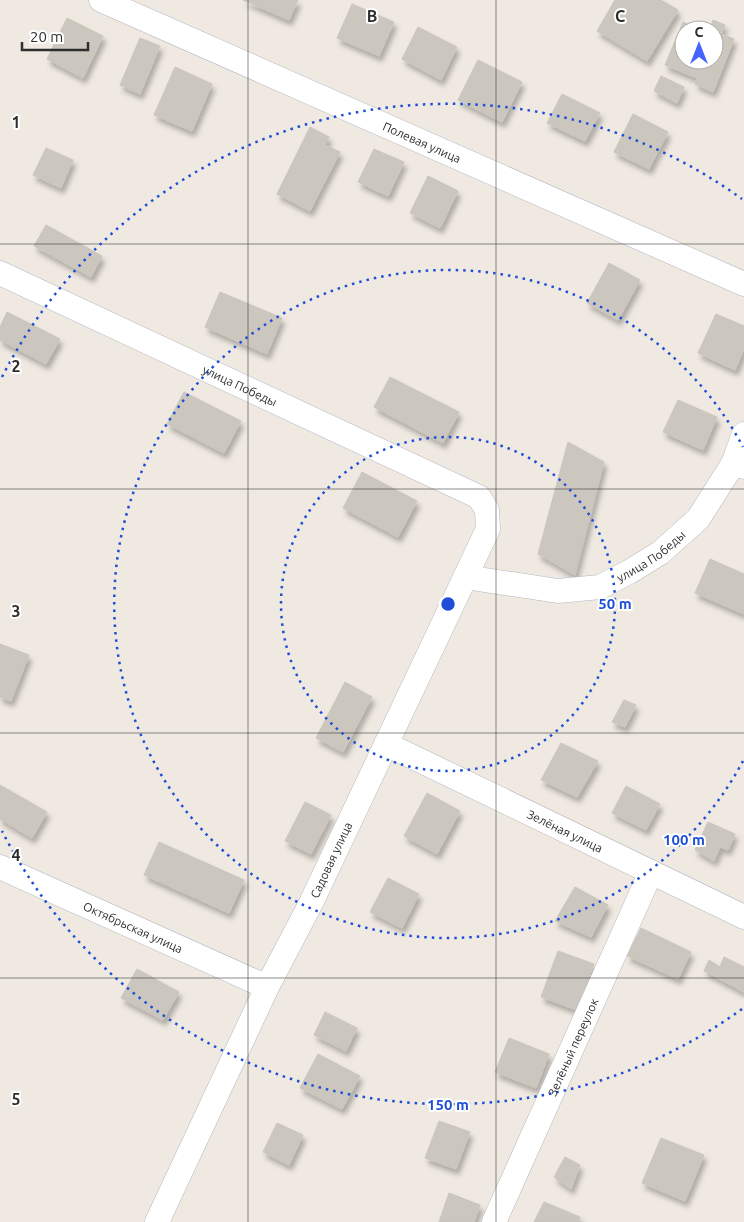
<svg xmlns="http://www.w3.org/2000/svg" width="744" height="1222" viewBox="0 0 744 1222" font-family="Ubuntu,sans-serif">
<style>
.building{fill:#cbc7bf;stroke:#cbc5ba;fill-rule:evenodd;filter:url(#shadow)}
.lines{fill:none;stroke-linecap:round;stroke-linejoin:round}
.minor-casing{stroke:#b4b7c1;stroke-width:25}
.minor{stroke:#fff;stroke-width:24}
.grid{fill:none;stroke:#2e2e2e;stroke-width:1;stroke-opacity:0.55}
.ring{fill:none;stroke:#1d4ed8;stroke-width:2.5;stroke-dasharray:2.5 5}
.labels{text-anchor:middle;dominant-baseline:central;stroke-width:4;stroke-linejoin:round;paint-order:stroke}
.street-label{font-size:12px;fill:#2e2e2e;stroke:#fff}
.grid-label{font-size:16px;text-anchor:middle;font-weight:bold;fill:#2e2e2e;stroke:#fff;stroke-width:4;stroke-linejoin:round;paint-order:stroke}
.centre{fill:#1d4ed8;stroke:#fff;stroke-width:2.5}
.ring-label{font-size:15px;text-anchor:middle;font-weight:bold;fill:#1d4ed8;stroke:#fff;stroke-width:4;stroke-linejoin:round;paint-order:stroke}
</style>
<defs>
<filter id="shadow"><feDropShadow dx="3" dy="5.5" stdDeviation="2.5" flood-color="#0004"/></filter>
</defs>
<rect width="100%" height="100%" fill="#efe9e1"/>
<path class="building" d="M243,0H298L289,20Z
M615,0H661L678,10L647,61L597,31Z
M352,4L394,22L379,56L337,38Z
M67,18L103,36L83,78L47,59Z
M713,20L725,25L721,34L734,39L713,92L695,84L697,78L665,65L683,22L695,27L697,24L710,29ZM684,30H714V60H684Z
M418,27L457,47L441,80L402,59Z
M140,38L160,46L140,94L120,85Z
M478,60L522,82L502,122L458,100Z
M175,67L212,84L192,131L154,115Z
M661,76L684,87L677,103L654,91Z
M562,94L600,113L585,141L547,123Z
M633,114L668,132L649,169L614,152Z
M310,127L329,137L325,145L340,152L310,211L277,194Z
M46,148L73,160L61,188L33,175Z
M374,149L404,162L388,196L358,182Z
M428,176L458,191L440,228L410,213Z
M46,225L102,256L91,277L34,246Z
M609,263L640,280L618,320L587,303Z
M220,292L282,318L267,354L205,327Z
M7,312L60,339L46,364L0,340V327Z
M716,314L744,326V349L735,370L698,353Z
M390,377L459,412L443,443L374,407Z
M184,392L241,421L224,453L167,424Z
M678,400L717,417L703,450L663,432Z
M568,442L604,462L575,575L538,554Z
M362,472L417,501L398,537L343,508Z
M710,559L744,574V614L695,593Z
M0,644L29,655L11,701L0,697Z
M345,682L372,697L343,752L316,738Z
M624,700L636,705L625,727L612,722Z
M561,743L598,761L577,797L541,780Z
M0,785L47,812L32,838L0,819Z
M626,786L660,804L646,830L612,813Z
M427,793L460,811L437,854L404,836Z
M305,802L331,815L311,854L285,841Z
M708,822L735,834L728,850L720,847L714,861L695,850Z
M159,842L244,880L229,913L144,875Z
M388,878L419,894L402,928L370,912Z
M575,887L608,905L591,937L555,921Z
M641,928L691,952L678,979L627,956Z
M558,951L594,964L577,1010L541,997Z
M724,957L744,967V992L704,971L709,960L720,967Z
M137,969L179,992L163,1020L121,998Z
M325,1012L357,1028L346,1051L314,1035Z
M509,1038L549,1054L536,1088L495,1072Z
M318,1054L360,1076L342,1109L300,1088Z
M439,1121L470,1132L456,1169L425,1158Z
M277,1123L303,1135L289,1165L263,1152Z
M661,1138L704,1155L685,1201L642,1183Z
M565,1157L580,1165L571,1189L554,1177Z
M449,1193L480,1205L474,1222H439Z
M544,1202L580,1217L578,1222H534Z"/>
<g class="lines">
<defs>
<g id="minor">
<path id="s1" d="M101,0L744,284"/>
<path id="s2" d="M0,273L479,497L487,510L488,529L311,903L267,987L157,1222"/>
<path d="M733,464L744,434"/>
<path id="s3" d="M465,577L558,591L600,587L629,572L660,553L698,519L733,464L744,467"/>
<path id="s4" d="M386,744L744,917"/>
<path id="s5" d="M0,867L267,987"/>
<path id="s6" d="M494,1222L651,872"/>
</g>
</defs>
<use href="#minor" class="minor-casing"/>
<use href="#minor" class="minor"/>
</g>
<path class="grid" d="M248,0V1222M496,0V1222M0,244H744M0,489H744M0,733H744M0,978H744"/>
<g class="ring">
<circle cx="448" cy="604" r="167"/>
<path d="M743 761A334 334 0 1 1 743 447"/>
<path d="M742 1009A501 501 0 0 1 2 831M2 377A501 501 0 0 1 742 199"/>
</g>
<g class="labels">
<g class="street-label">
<text stroke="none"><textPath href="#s1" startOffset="351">Полевая улица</textPath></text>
<text stroke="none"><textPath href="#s2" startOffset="265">улица Победы</textPath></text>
<text stroke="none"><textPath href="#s3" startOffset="196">улица Победы</textPath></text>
<text stroke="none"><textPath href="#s4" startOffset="199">Зелёная улица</textPath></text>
<text transform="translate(331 860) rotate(-65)">Садовая улица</text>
<text stroke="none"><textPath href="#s5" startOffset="146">Октябрьская улица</textPath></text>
<text stroke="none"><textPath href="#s6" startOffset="192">Зелёный переулок</textPath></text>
</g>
</g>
<g class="grid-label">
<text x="372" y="22">B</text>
<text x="620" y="22">C</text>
<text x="16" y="128">1</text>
<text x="16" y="372">2</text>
<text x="16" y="617">3</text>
<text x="16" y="861">4</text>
<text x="16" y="1105">5</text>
</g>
<circle cx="448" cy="604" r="8" class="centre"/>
<g class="ring-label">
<text x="615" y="609">50 m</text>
<text x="684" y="845">100 m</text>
<text x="448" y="1110">150 m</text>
</g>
<g transform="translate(699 45)"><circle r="24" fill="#ffffff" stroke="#ababab"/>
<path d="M0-4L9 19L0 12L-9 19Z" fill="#4264fb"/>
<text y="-8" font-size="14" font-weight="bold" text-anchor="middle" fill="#2e2e2e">С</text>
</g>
<path d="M22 42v8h66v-8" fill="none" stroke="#2e2e2e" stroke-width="2.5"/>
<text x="30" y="42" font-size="15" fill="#2e2e2e" stroke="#ffffff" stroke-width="4" paint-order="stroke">20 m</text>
</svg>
